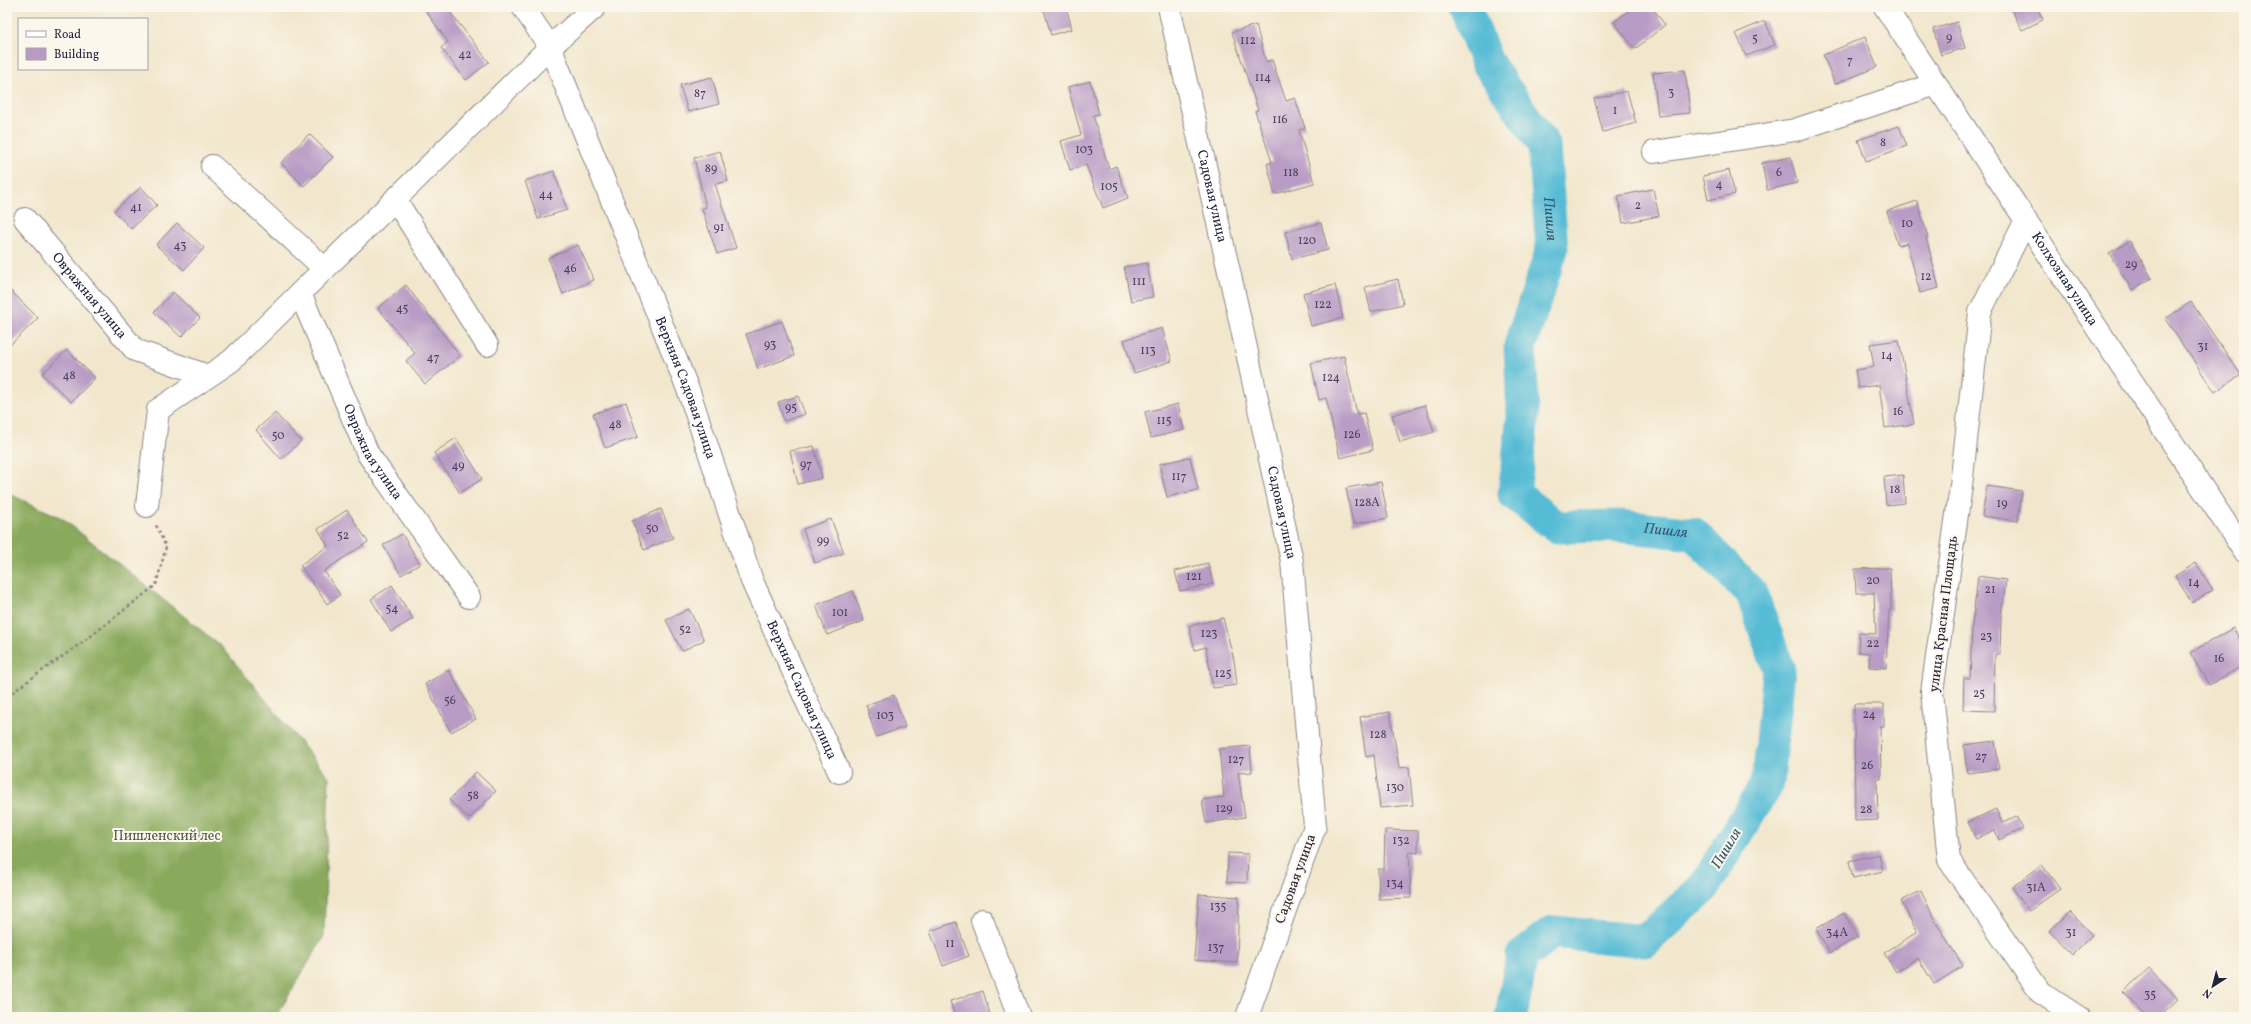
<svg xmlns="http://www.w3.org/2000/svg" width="2251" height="1024" viewBox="0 0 2251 1024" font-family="Vollkorn,serif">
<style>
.forest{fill:#89a95c;stroke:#56664c}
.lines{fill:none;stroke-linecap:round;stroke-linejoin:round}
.river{stroke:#57bcd5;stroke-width:33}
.building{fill:#b99cc5}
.minor-casing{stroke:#8a8484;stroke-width:24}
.path{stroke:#8a8484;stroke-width:2.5;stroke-dasharray:3 3;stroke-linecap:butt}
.minor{stroke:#fff;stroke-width:22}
.labels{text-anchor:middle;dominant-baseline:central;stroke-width:4;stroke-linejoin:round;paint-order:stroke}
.number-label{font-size:12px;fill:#48405e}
.street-label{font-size:14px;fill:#22223b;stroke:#fbf7ec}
.park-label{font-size:14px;fill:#525a4b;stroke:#fbf7ec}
.water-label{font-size:15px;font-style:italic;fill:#355871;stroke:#fbf7ec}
</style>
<rect width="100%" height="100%" fill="#fbf7ec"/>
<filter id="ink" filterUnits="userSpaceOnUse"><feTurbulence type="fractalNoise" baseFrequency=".025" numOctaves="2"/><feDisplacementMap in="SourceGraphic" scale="8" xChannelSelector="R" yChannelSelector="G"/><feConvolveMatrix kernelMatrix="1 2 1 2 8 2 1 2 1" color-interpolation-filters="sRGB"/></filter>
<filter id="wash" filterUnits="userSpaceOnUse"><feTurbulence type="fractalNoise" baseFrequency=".012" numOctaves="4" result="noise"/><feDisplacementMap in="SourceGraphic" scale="16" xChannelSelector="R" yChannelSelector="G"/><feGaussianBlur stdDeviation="0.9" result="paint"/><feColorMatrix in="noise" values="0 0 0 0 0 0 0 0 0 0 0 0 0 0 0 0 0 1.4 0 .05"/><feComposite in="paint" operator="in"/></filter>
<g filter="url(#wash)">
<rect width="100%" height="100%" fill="#f2e7cd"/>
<path class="forest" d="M7,493L62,518L222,647L329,777L324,936L276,1017H7Z"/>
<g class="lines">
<path class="river" id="s1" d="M1465,7L1487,62L1544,145L1552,249L1520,346L1523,415L1514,494L1557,527L1620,526L1694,534L1752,594L1779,670L1768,782L1703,888L1645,941L1553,932L1522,956L1511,1017"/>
</g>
<g id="blocks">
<path class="building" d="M423,7H446L489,62L466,80L441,48L448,42Z
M1057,7H1066L1072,29L1051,35L1044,10Z
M1633,7H1652L1665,25L1635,49L1614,22Z
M2010,7H2037L2043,20L2022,30Z
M1765,21L1775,45L1746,56L1736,33Z
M1957,22L1965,48L1941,55L1933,29Z
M1256,25L1266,62L1272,60L1286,101L1295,98L1305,128L1299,130L1314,183L1275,194L1267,164L1272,162L1255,111L1258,110L1232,32Z
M1865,37L1877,67L1835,84L1823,55Z
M1685,70L1690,113L1658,116L1653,73Z
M712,77L719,104L688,112L680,85Z
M1090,81L1099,114L1093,115L1109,169L1116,166L1128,198L1103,208L1086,165L1070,170L1061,141L1081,135L1068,87Z
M1627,91L1636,123L1603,132L1594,99Z
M1899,126L1907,146L1866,161L1858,140Z
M309,134L333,157L304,186L281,163Z
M720,151L728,181L715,184L736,248L717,254L702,209L706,207L694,158Z
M1791,157L1797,183L1767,190L1762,163Z
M1729,170L1735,194L1708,200L1703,176Z
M554,171L567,210L538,219L525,181Z
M141,187L157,205L131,229L114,211Z
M1653,189L1659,216L1623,223L1618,196Z
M1917,201L1928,237H1926L1939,288L1920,293L1907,243L1898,246L1887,211Z
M177,223L204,248L184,270L156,245Z
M1321,223L1328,250L1292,259L1285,232Z
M2130,241L2152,278L2132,290L2109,253Z
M578,245L594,280L563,294L548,258Z
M1147,263L1153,297L1131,301L1124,267Z
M1398,279L1403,304L1371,312L1365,287Z
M406,285L460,356L425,384L406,361L415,353L378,308Z
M1335,285L1343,318L1311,326L1303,293Z
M7,287L38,318L7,348Z
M173,292L200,318L181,337L154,312Z
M2191,302L2241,375L2215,392L2165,319Z
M782,321L794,356L758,369L746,334Z
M1162,328L1172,361L1134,373L1124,340Z
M1899,340L1914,424L1885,428L1879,385L1858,388L1855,370L1874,367L1870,344Z
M67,350L95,378L71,402L42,374Z
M1344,356L1357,414L1364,413L1373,450L1340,458L1326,398L1319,400L1311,363Z
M798,396L805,414L784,421L778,402Z
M626,402L638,437L605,448L593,414Z
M1178,404L1184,430L1151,438L1145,412Z
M1425,405L1434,432L1400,442L1392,415Z
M275,413L301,441L281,459L256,430Z
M456,438L482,479L460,493L434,453Z
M814,446L822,478L798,484L790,451Z
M1190,457L1198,490L1167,497L1159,464Z
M1903,475L1905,503L1886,505L1884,477Z
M1381,482L1388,518L1353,524L1346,488Z
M1987,486L2022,491L2018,521L1982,516Z
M661,509L673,538L644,550L632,521Z
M347,510L368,542L324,571L340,595L327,604L300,565L328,546L318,529Z
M831,519L844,553L815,563L803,529Z
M402,534L420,564L401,575L383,545Z
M1208,563L1213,584L1180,591L1175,571Z
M2196,563L2213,590L2192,603L2175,576Z
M1890,568L1891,610H1889L1886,668L1869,667L1870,653L1858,652L1859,633L1876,634L1874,593H1856L1855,569Z
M1978,576L2006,580L2001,617L2000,654H1995L1994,711L1963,710L1964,678H1970L1972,626Z
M392,585L413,619L391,632L371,599Z
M853,591L864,621L827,635L816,605Z
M689,609L704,640L682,651L666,620Z
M1223,618L1234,660L1237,685L1213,688L1206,647L1195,650L1189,626Z
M2233,628L2244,646V665L2209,685L2190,653Z
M449,670L476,719L451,732L425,684Z
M894,695L905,727L876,737L866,705Z
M1854,704H1884V726H1880L1881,779H1877L1878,820L1855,821Z
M1390,712L1399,768L1409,767L1413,805L1380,808L1374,755L1366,757L1360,717Z
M1995,741L1999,769L1967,773L1964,745Z
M1250,746L1252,772L1238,773L1245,817L1206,823L1202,800L1224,797L1219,749Z
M476,772L496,791L469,819L449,800Z
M1996,809L2002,823L2016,816L2023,829L1999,840L1995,830L1976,839L1968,822Z
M1385,830L1418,831V853L1409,852L1411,898L1379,899L1378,869H1384Z
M1228,853L1248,854L1247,883L1227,882Z
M1879,854L1883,871L1853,878L1849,861Z
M2042,865L2060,889L2029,911L2012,887Z
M1921,891L1932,914H1931L1963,966L1934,984L1918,958L1896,972L1884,953L1917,932L1901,901Z
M1199,894L1239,897L1237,963L1194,960Z
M2070,912L2092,935L2072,955L2049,931Z
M1844,913L1858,937L1830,953L1816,929Z
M956,922L969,956L943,966L930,931Z
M2149,968L2178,999L2159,1017H2147L2123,992Z
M983,991L991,1017H955L950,1001Z"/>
</g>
</g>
<g filter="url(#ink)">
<use href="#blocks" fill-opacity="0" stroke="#8a8484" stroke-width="1"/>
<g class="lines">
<defs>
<g id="minor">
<path id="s2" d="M523,7L550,47L689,392L752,581L839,772"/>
<path id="s3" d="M1169,7L1238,311L1292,561L1315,826L1247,1017"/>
<path id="s4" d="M1885,7L2244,551"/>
<path d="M1654,152L1795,130L1936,84"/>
<path d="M212,166L325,269"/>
<path d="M395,199L487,345"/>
<path id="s5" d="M25,219L135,350L208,376"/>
<path d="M2026,220L1980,312L1961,486L1932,692L1949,860L2040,992L2078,1017"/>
<path id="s6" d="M300,293L368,454L469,597"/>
<path d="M147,506L158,410L231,361L550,47L595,7"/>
<path d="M982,920L1019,1017"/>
</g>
</defs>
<use href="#minor" class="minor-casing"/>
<path class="path" d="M7,696L91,636L156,585L166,547L155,523"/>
<use href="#minor" class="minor"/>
</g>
</g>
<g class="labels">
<g class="number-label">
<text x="1949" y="38">9</text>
<text x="1755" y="39">5</text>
<text x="1248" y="41">112</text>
<text x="465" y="55">42</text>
<text x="1850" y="61">7</text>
<text x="1263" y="78">114</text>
<text x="1671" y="93">3</text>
<text x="700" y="94">87</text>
<text x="1615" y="111">1</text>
<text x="1280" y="120">116</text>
<text x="1883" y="143">8</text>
<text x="1084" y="150">103</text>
<text x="711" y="169">89</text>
<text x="1291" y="173">118</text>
<text x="1779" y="173">6</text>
<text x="1719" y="185">4</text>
<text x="1109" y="187">105</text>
<text x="546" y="195">44</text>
<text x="1638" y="206">2</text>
<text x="136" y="208">41</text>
<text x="1907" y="224">10</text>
<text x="719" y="228">91</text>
<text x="1307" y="241">120</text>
<text x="180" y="246">43</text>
<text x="2131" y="265">29</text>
<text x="570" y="269">46</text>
<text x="1926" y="277">12</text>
<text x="1139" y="282">111</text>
<text x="1323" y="305">122</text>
<text x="402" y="309">45</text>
<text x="770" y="345">93</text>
<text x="2203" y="347">31</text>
<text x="1148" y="351">113</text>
<text x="1887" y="356">14</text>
<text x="433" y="358">47</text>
<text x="69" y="376">48</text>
<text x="1331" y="378">124</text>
<text x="791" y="408">95</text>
<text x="1898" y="412">16</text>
<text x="1164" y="421">115</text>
<text x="615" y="425">48</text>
<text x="1352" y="435">126</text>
<text x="278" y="436">50</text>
<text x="806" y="465">97</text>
<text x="458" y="466">49</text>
<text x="1179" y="477">117</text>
<text x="1895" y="490">18</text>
<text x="1367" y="503">128А</text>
<text x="2002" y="504">19</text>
<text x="652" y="529">50</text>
<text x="343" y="536">52</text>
<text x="823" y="541">99</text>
<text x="1194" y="577">121</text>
<text x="1873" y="581">20</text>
<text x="2194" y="583">14</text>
<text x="1990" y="590">21</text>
<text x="392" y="609">54</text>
<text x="840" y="613">101</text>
<text x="685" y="630">52</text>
<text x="1209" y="634">123</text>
<text x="1986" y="637">23</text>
<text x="1873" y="644">22</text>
<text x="2219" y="659">16</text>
<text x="1223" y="674">125</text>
<text x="1979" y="694">25</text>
<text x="450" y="701">56</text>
<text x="1869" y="715">24</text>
<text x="885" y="716">103</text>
<text x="1378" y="735">128</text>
<text x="1981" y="757">27</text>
<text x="1236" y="760">127</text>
<text x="1867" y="766">26</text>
<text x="1395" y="788">130</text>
<text x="473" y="796">58</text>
<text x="1224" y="809">129</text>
<text x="1866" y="810">28</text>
<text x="1401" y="841">132</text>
<text x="1395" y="884">134</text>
<text x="2036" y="888">31А</text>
<text x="1218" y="907">135</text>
<text x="1837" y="933">34А</text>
<text x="2071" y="933">31</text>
<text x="950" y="944">11</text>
<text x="1216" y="948">137</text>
<text x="2150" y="995">35</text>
</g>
<g class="street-label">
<text stroke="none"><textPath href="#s3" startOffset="194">Садовая улица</textPath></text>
<text stroke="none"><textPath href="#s4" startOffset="326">Колхозная улица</textPath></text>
<text stroke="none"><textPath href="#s5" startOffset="100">Овражная улица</textPath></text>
<text stroke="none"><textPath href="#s2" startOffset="415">Верхняя Садовая улица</textPath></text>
<text stroke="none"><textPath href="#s6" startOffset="175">Овражная улица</textPath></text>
<text stroke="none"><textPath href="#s3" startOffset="518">Садовая улица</textPath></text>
<text transform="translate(1944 614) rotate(-83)">улица Красная Площадь</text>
<text stroke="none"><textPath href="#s2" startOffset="739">Верхняя Садовая улица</textPath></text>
<text transform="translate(1296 879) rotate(-70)">Садовая улица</text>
</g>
<g class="park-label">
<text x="167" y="836">Пишленский лес</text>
</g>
<g class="water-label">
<text stroke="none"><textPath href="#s1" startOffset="234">Пишля</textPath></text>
<text stroke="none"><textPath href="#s1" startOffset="678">Пишля</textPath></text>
<text transform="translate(1727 849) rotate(-59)">Пишля</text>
</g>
</g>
<rect width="2251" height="1024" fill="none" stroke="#fbf7ec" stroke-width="24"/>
<rect x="18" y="18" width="130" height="52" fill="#fbf7ec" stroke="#a4a2a5"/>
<rect x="26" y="31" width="20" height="6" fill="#ffffff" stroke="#a4a2a5"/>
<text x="54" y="38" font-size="12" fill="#22223b">Road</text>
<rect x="26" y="48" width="20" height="12" fill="#b99cc5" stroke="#a4a2a5"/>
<text x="54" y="58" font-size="12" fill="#22223b">Building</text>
<g transform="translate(2213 986) rotate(216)" stroke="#fbf7ec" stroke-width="3" paint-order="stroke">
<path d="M0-3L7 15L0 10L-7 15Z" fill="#22223b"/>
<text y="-6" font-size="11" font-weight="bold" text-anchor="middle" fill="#22223b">N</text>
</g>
</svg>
